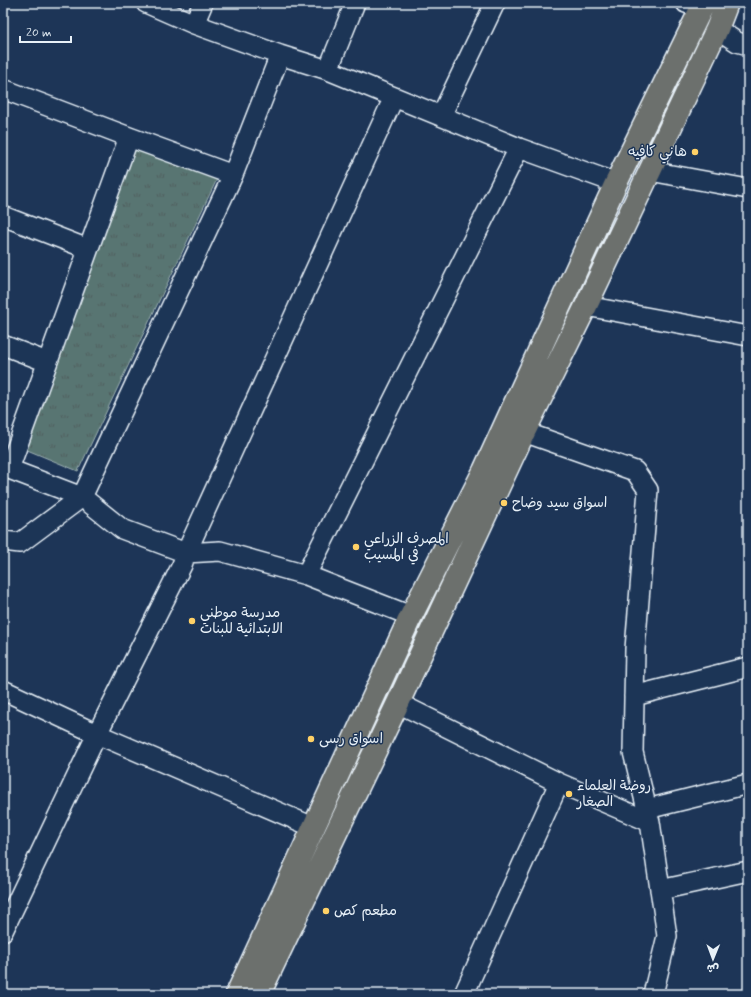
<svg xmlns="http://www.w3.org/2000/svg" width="751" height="997" viewBox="0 0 751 997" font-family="Mynerve,'Playpen Sans Arabic',sans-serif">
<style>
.park{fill:url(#park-tufts);stroke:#a0b3b5}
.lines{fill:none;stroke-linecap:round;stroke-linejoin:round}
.minor-casing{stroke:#e8f1f8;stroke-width:22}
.major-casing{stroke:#e8f1f8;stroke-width:25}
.minor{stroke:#1d3557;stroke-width:19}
.major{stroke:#6c706d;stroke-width:22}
.poi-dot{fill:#ffd166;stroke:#1d3557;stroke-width:1.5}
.labels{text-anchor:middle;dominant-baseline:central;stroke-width:3;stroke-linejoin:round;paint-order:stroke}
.poi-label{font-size:14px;fill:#e8f1f8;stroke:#1d3557;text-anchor:start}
</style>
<defs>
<pattern id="park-tufts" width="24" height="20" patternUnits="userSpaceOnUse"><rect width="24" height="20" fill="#587572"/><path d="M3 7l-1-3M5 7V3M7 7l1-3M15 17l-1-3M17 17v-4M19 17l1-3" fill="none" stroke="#4f5e5e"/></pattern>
</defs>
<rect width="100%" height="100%" fill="#1d3557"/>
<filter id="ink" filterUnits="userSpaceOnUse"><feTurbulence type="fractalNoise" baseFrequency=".025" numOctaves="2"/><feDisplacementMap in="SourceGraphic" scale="8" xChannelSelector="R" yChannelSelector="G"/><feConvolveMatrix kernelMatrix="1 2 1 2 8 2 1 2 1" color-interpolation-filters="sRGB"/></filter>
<g filter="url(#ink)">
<path class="park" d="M131,144L218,177L78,471L20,447Z"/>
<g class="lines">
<defs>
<path id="minor" d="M146,3L194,24L280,55L328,70L519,148L616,183
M686,3L701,8
M194,24L203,3
M717,29L737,42L748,45
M328,70L355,3
M3,89L129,137L233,175
M441,116L495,3
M650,171L748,189
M3,216L88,249
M586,306L748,336
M3,345L47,362
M524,432L635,471L648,490L635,649L633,752L650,822L667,936L653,994
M3,467L9,469L129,137
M9,469L82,497L122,529L186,553L220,551L306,575L411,616
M3,541L20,543L82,497L233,175L280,55
M306,575L519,148
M3,690L97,734L313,827
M634,696L748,667
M398,703L559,783L650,822
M647,809L748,784
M660,890L748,871
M3,931L97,734L182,565L186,553L394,97
M464,994L559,783"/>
<path id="major" d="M237,994L409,620L484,471L616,183L704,3
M259,994L398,703L524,432L586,306L650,171L717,29L727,3"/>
</defs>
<use href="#minor" class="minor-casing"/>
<use href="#major" class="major-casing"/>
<use href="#minor" class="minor"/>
<use href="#major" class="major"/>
</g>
</g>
<g class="poi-dot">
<circle cx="695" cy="152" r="4"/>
<circle cx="504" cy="503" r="4"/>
<circle cx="356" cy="547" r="4"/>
<circle cx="192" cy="621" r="4"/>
<circle cx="311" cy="739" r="4"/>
<circle cx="569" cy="794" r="4"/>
<circle cx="326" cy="911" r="4"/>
</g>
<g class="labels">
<g class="poi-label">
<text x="687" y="152" text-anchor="end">هاني كافيه</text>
<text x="512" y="503">اسواق سيد وضاح</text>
<text x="364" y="539">المصرف الزراعي<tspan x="364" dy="16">في المسيب</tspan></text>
<text x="200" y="613">مدرسة موطني<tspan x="200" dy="16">الابتدائية للبنات</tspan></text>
<text x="319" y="739">اسواق رسى</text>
<text x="577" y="786">روضة العلماء<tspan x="577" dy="16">الصغار</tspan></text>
<text x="334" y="911">مطعم كص</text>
</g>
</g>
<rect width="751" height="997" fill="none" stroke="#1d3557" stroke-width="16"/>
<rect x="8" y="8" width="735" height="981" fill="none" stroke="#e8f1f8" stroke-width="1.5" filter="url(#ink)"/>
<g transform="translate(713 959) rotate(181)" stroke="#1d3557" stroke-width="3" paint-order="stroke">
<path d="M0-3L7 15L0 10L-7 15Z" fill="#e8f1f8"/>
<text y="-6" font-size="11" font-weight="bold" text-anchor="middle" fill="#e8f1f8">ش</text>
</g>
<path d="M20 36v6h51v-6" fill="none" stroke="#e8f1f8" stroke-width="2"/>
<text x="26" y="36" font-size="12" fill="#e8f1f8" stroke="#1d3557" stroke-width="3" paint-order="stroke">20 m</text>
</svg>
